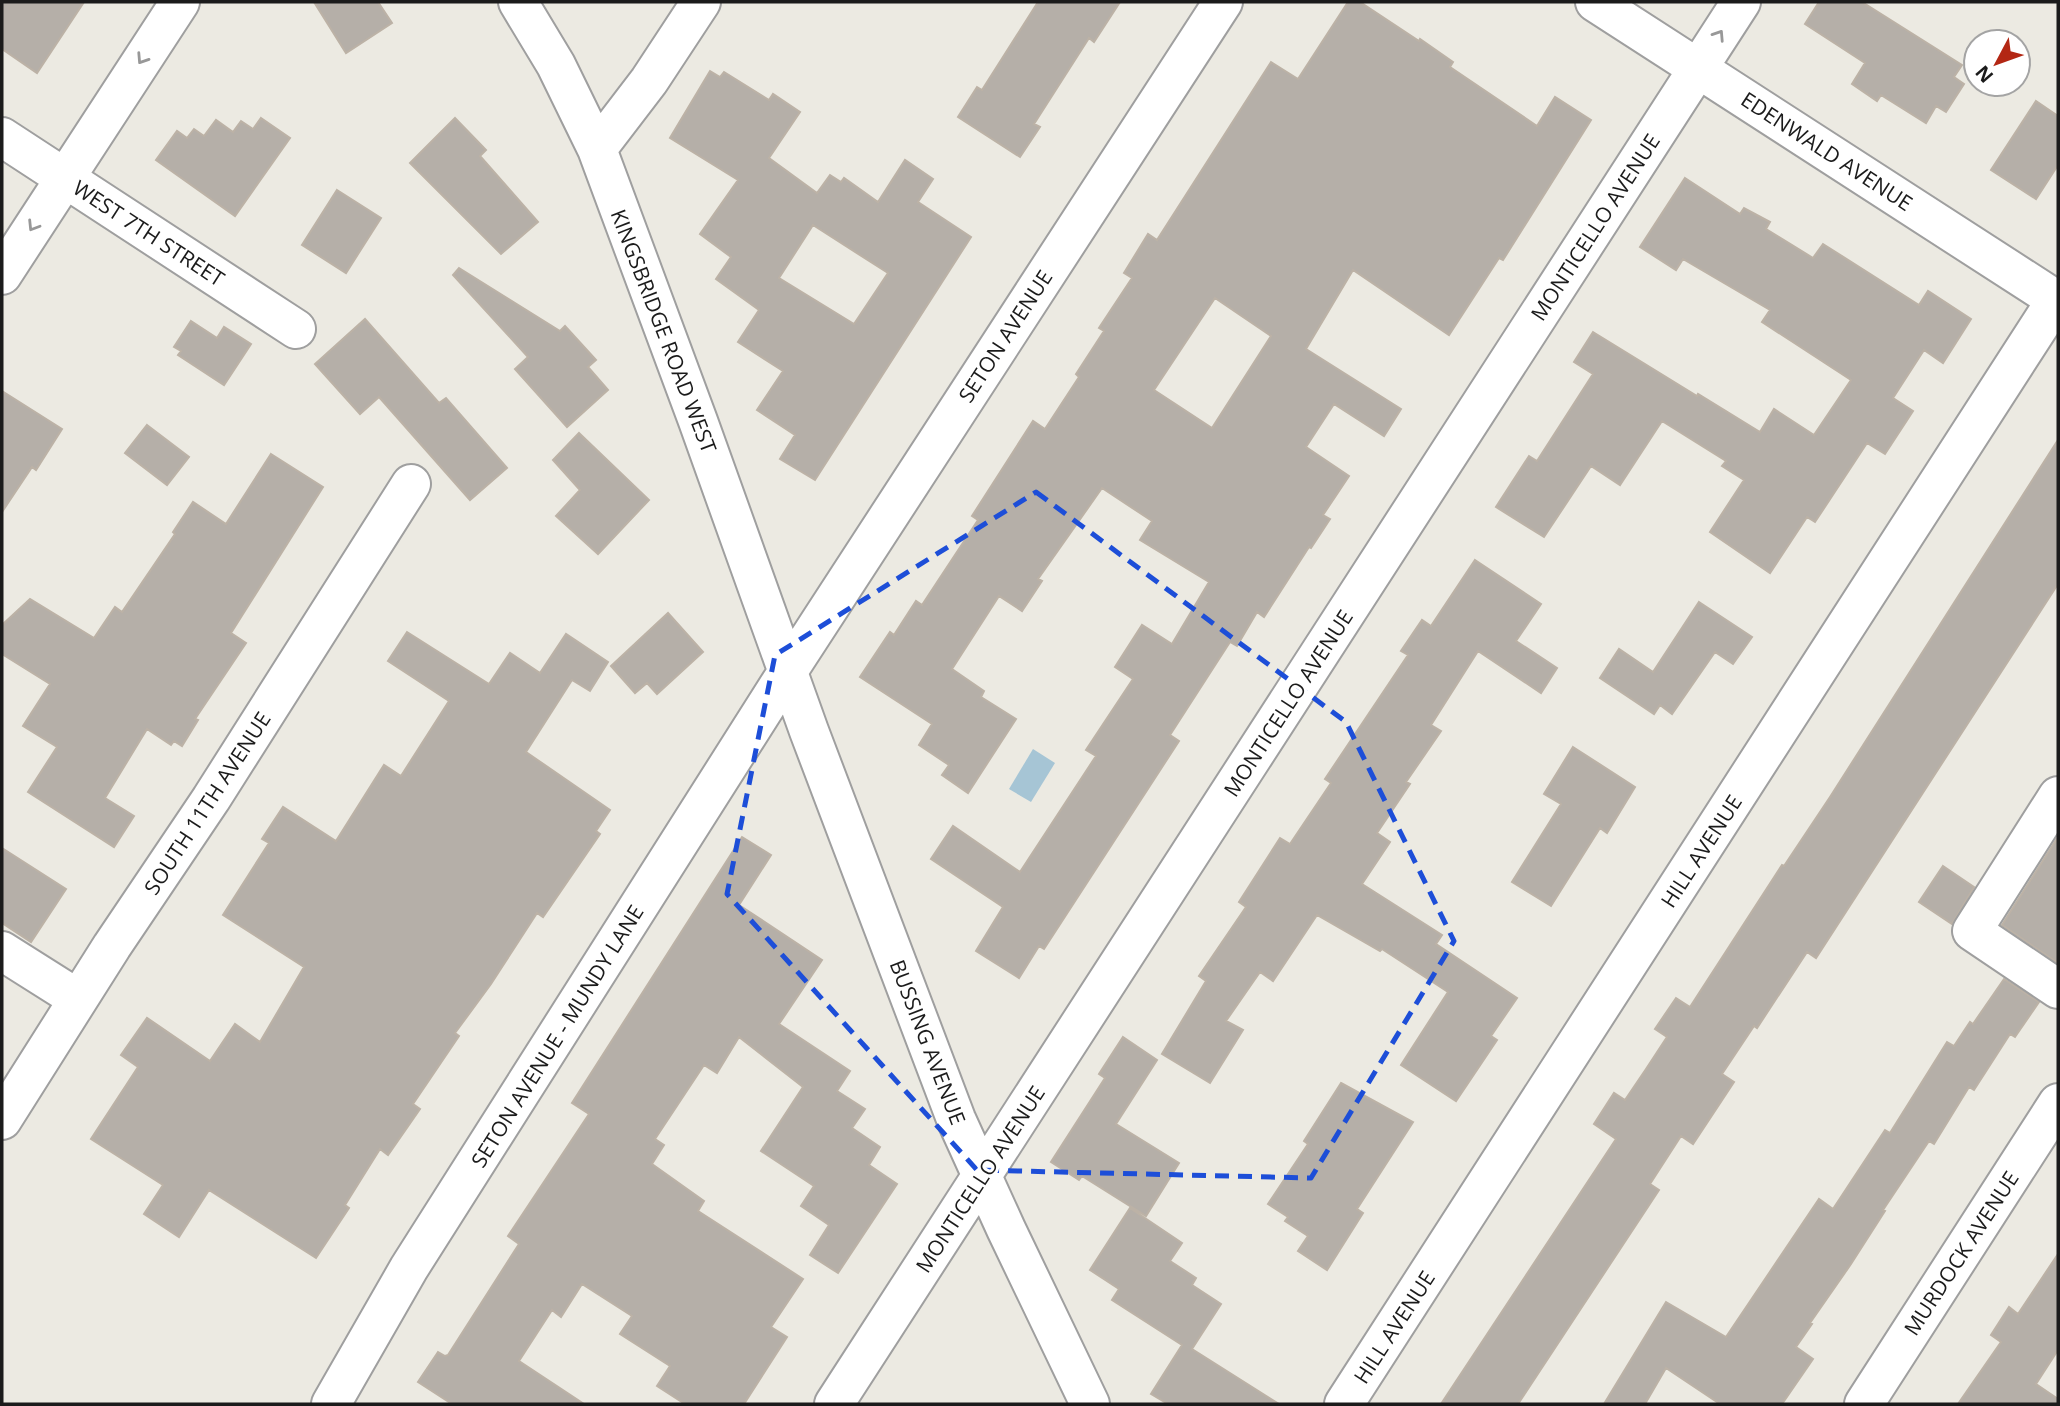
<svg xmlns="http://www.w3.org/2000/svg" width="2060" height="1406" viewBox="0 0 2060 1406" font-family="'Open Sans',sans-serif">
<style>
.water{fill:#a6c5d5}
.building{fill:#b5afa8;stroke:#bcb2a6;stroke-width:2;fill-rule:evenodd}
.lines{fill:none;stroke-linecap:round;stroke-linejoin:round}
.minor-casing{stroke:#9f9f9f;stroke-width:42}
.minor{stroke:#fff;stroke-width:38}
.oneway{stroke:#989898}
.marked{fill:none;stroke:#1d4ed8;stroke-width:5;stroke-dasharray:14 9;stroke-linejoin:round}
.labels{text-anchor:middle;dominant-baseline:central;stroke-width:6;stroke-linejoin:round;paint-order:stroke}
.street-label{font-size:21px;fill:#1b1b1b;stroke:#fff}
</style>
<rect width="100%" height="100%" fill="#eceae2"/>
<path class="water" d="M1033,749L1055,763L1031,802L1009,789Z"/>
<path class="building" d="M2,2H84L37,73L2,49Z
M314,2H378L392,23L346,53Z
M1038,2H1120L1094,42L1089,38L1034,124L1040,127L1020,157L958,117L977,87L982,90Z
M1348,2H1360L1419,41L1420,39L1453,62L1450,67L1537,126L1555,97L1591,120L1503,260L1499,258L1449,335L1353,270L1306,349L1401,409L1384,436L1334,404L1306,447L1349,476L1323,515L1330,519L1311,548L1309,547L1264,617L1257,612L1237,646L1230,642L1170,735L1179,741L1044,949L1039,946L1019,978L976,951L1003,907L931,859L953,826L1020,872L1096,756L1086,750L1133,679L1115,667L1142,625L1172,644L1209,582L1140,540L1152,521L1102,488L1038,579L1042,581L1022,611L999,596L952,669L984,691L981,697L1016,719L968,793L942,775L949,765L919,745L932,724L860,677L890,632L894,635L916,601L922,605L978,520L972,516L1033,421L1045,429L1079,377L1076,374L1104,331L1099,328L1132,278L1124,273L1148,234L1157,240L1271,62L1298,79ZM1215,298L1271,336L1212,428L1154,390Z
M1819,2H1862L1962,65L1954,77L1964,84L1946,112L1936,106L1926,123L1881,95L1877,101L1852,84L1865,63L1805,24Z
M710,71L720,77L724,72L769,100L773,94L800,112L769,158L817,193L830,175L841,182L844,178L878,202L905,160L933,179L918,202L971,237L815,480L780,459L795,435L757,410L783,371L738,342L759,310L716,279L731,257L700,234L738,180L670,138ZM813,225L888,273L854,324L779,278Z
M2036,101L2058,116V165L2036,199L1991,170Z
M261,118L290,138L235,216L156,160L177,131L187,138L194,129L204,136L216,120L233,132L241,121L253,129Z
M455,118L486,150L480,156L538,222L501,254L410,163Z
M1685,178L1740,214L1744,208L1770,222L1766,229L1813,258L1823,244L1919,305L1928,291L1971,319L1943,363L1924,350L1893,398L1913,411L1885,454L1867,443L1815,522L1807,517L1770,573L1710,532L1744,480L1722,466L1726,461L1662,421L1620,485L1591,466L1544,537L1496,507L1529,456L1537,461L1593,374L1574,362L1593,332L1697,396L1698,394L1760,432L1774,409L1814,435L1851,380L1762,322L1770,310L1683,259L1676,270L1640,247Z
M337,190L381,218L346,273L302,245Z
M459,268L560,331L565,326L596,360L588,367L608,390L567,427L515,369L528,357L453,275Z
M365,319L439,403L446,398L507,468L470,500L379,397L360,414L315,364Z
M191,321L217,338L224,327L251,344L224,385L178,355L181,351L174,347Z
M2,391L62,429L36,470L32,467L2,512Z
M147,425L189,457L167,485L125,453Z
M579,433L649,500L598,554L556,516L580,490L553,460Z
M2058,440V584L1816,958L1807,952L1757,1028L1754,1026L1722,1074L1734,1082L1693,1144L1681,1136L1650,1184L1659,1190L1518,1404H1441L1616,1139L1594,1124L1614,1093L1625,1100L1646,1069L1667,1037L1655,1029L1676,998L1690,1007L1782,865L1784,866L1830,797Z
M271,454L323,487L231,633L246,643L195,719L198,720L182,746L174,741L171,745L147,729L105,798L134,816L114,847L28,792L57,747L23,726L50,684L2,654V625L30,599L94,638L115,607L122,612L175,534L173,532L193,502L226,524Z
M1475,560L1541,604L1516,641L1557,668L1541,693L1478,651L1431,725L1441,731L1406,782L1410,784L1377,833L1390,842L1362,884L1442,935L1436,944L1517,998L1491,1036L1497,1040L1456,1101L1401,1065L1448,992L1382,949L1380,951L1317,915L1273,981L1260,972L1226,1021L1243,1030L1210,1083L1162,1054L1206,981L1199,976L1246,907L1239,902L1280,838L1290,844L1331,783L1325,779L1408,655L1401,651L1422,620L1431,626Z
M1699,602L1752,637L1733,664L1715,652L1672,714L1660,705L1654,714L1600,678L1619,649L1653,672Z
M668,613L703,652L657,694L647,683L635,693L611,666Z
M407,632L489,684L510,653L540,673L566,634L608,662L590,691L572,680L526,752L610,810L596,831L600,834L543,917L537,913L491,984L455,1033L459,1036L413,1104L420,1109L388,1155L380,1149L345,1205L349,1208L316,1258L209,1190L179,1237L144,1214L163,1185L91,1139L138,1067L121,1055L147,1018L210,1061L235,1024L260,1042L304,967L223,915L269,843L262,839L283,807L336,841L384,765L401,776L449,701L388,661Z
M1573,747L1635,787L1607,833L1600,828L1551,906L1512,882L1561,804L1544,794Z
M742,837L771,855L739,905L822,960L779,1024L850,1071L837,1091L865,1109L852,1128L880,1147L869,1165L897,1184L838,1273L810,1255L829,1225L801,1206L814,1186L761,1151L803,1087L739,1037L717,1073L704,1065L655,1139L664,1145L652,1164L704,1201L698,1211L803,1279L771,1327L787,1337L744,1404H685L657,1386L670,1366L620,1334L632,1316L582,1284L561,1317L552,1310L519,1361L584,1404H452L418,1382L438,1352L445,1356L448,1355L519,1244L508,1236L589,1114L572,1103Z
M2058,837V963L2002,925Z
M2,848L66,889L31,942L2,923Z
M1943,866L1974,887L1952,924L1919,902Z
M2004,979L2039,1002L2015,1037L2010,1034L1974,1090L1969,1087L1934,1144L1929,1141L1883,1210L1885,1211L1851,1264L1810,1323L1812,1324L1796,1347L1813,1359L1782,1404H1720L1666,1368L1645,1404H1604L1666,1302L1726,1337L1819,1199L1833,1209L1885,1130L1890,1133L1947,1042L1954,1046L1970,1022L1973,1024Z
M1123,1037L1157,1060L1116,1124L1179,1163L1146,1216L1082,1176L1079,1180L1051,1162L1105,1078L1099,1074Z
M1341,1083L1413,1122L1357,1209L1363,1213L1327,1270L1298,1251L1308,1236L1285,1221L1288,1217L1268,1204L1308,1144L1304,1141Z
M1130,1208L1182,1243L1170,1261L1196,1278L1192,1285L1221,1304L1192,1349L1279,1404H1168L1151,1394L1182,1345L1112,1300L1119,1289L1090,1270Z
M2058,1254V1350L2036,1384L2058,1399V1404H1958L2001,1342L1991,1335L2009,1307L2018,1314Z"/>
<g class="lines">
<defs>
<path id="minor" d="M518,2L556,65L597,149L698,421L809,731L956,1119L1006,1229L1090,1404
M1595,2L2058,301
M2,137L296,329
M597,149L649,81L701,2
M2,275L180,2
M2058,796L1972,931L2058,989
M2,951L78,999
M2,1120L112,946L211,799L411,484
M331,1404L409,1268L788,671L1223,2
M834,1404L1741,2
M1344,1404L2058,297
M1864,1404L2058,1103"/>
</defs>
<use href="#minor" class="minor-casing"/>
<use href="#minor" class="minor"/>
</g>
<defs><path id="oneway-chevron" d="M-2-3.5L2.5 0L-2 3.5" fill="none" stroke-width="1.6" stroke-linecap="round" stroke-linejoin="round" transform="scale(1.75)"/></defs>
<g class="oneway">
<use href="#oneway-chevron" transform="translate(1719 35) rotate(-57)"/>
<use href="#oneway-chevron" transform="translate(142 59) rotate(123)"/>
<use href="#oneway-chevron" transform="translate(33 226) rotate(122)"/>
</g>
<path class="marked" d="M1036,492L1346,722L1454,941L1311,1178L977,1170L727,894L775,655Z"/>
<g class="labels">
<g class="street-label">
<text transform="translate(1827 151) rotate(33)">EDENWALD AVENUE</text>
<text transform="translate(1595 227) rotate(-57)">MONTICELLO AVENUE</text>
<text transform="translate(149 233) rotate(33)">WEST 7TH STREET</text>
<text transform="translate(664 331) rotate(69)">KINGSBRIDGE ROAD WEST</text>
<text transform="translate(1005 336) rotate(-57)">SETON AVENUE</text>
<text transform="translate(1288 703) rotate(-57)">MONTICELLO AVENUE</text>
<text transform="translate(207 803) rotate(-57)">SOUTH 11TH AVENUE</text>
<text transform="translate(1701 851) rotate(-57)">HILL AVENUE</text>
<text transform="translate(557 1036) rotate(-58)">SETON AVENUE - MUNDY LANE</text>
<text transform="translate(928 1042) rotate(69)">BUSSING AVENUE</text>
<text transform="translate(980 1179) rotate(-57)">MONTICELLO AVENUE</text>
<text transform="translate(1961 1253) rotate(-57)">MURDOCK AVENUE</text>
<text transform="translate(1394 1327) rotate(-57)">HILL AVENUE</text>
</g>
</g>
<rect width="2060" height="1406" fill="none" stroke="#1b1b1b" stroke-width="7"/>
<g transform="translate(1997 63) rotate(229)"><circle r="33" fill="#ffffff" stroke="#a4a4a4" stroke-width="2"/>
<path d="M0-5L12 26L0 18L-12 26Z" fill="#b32714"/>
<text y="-10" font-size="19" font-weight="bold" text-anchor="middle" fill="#1b1b1b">N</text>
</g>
</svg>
